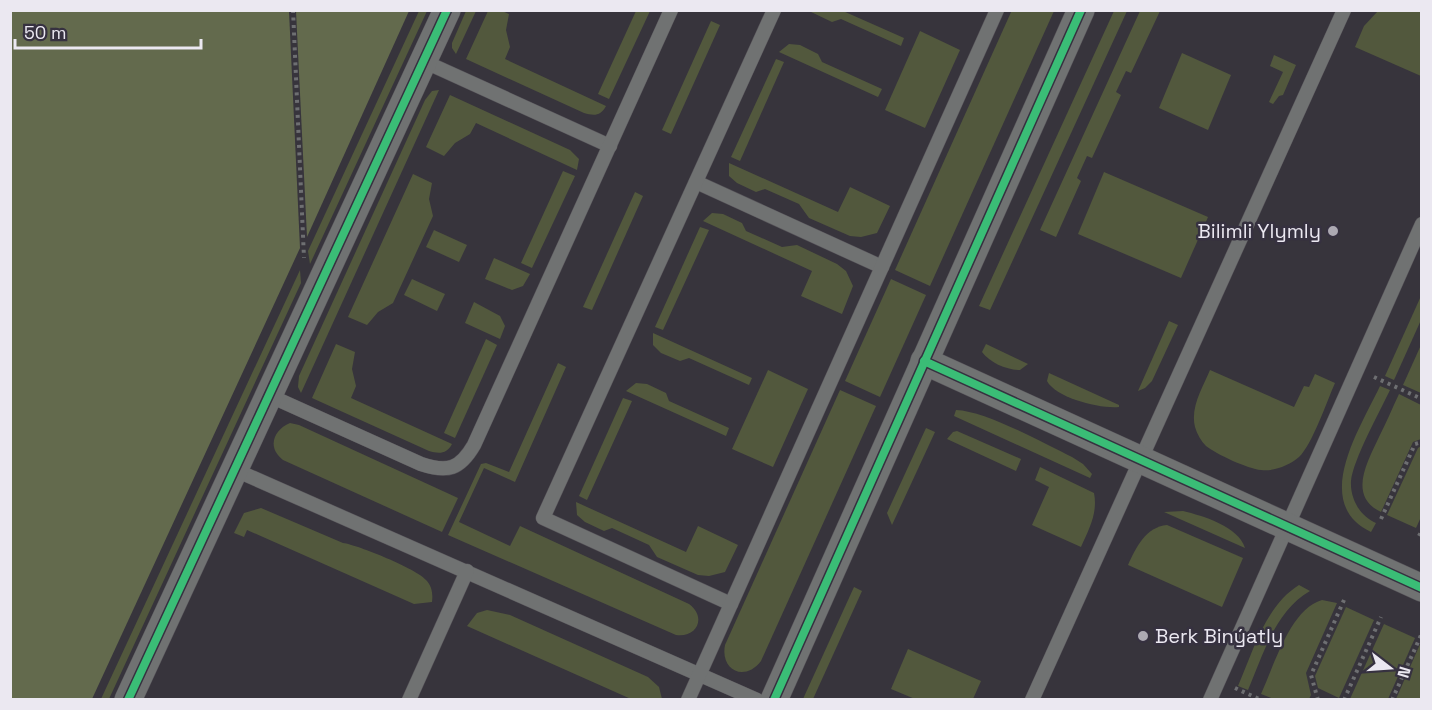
<svg xmlns="http://www.w3.org/2000/svg" width="1432" height="710" font-family="'Space Grotesk',sans-serif">
<rect width="100%" height="100%" fill="#37343c"/>
<!-- green -->
<g fill="#52583d">
<path d="M1012 10 1054 11 930 286 895 270Z"/>
<path d="M419 11H427L310 264 308 251Z"/>
<path d="M466 11H476L456 54 452 48V43Z"/>
<path d="M488 11H502L509 14 506 30 510 47 505 59 606 106C601 116 594 116 584 113L466 59Z"/>
<path d="M636 11H650L609 99 598 94Z"/>
<path d="M809 11H843L904 38 901 46 841 19 832 22Z"/>
<path d="M1114 11H1127L990 310 979 306Z"/>
<path d="M1140 11H1160L1131 73 1126 71 1116 92 1121 95 1092 158 1087 156 1077 178 1081 181 1056 237 1040 230Z"/>
<path d="M1378 11H1421V76L1355 47 1364 26Z"/>
<path d="M711 21 720 25 671 134 662 130Z"/>
<path d="M920 31 960 50 925 128 885 110Z"/>
<path d="M789 44 800 45 818 54 822 62 882 89 878 97 779 52Z"/>
<path d="M1182 53 1231 75 1208 130 1159 108Z"/>
<path d="M1274 55 1296 65 1283 95 1279 96 1273 104 1269 102 1283 72 1270 66Z"/>
<path d="M776 59 784 62 740 161 731 157Z"/>
<path d="M439 90 301 393 298 387 299 376 425 100 432 91Z"/>
<path d="M450 95 570 150 579 159 577 170 476 123 470 134 455 143 444 156 426 147Z"/>
<path d="M729 163 838 212 850 187 890 206 877 233 861 237 850 236 809 218 799 204 765 189 756 192 737 183 729 176Z"/>
<path d="M563 171 575 176 532 268 521 263Z"/>
<path d="M1104 172 1208 217 1181 278 1078 234Z"/>
<path d="M413 174 432 183 429 199 433 216 393 303 378 312 367 325 348 317Z"/>
<path d="M635 192 643 196 592 310 583 307Z"/>
<path d="M712 213 723 214 742 223 746 231 782 247 797 245 837 264 846 271 853 286 842 314 801 296 812 271 703 221Z"/>
<path d="M700 227 709 230 663 330 655 327Z"/>
<path d="M434 230 467 245 459 262 426 247Z"/>
<path d="M494 258 530 274 523 286 512 290 485 279Z"/>
<path d="M300 270 301 283 109 699H101Z"/>
<path d="M412 279 445 294 437 311 404 295Z"/>
<path d="M891 279 926 295 880 397 845 381Z"/>
<path d="M1421 296V320L1394 380 1385 376Z"/>
<path d="M474 302 500 316 505 326 500 339 465 323Z"/>
<path d="M1169 321 1178 325 1152 381 1145 388 1138 391Z"/>
<path d="M653 333 752 378 749 385 689 358 680 361 661 353 653 345Z"/>
<path d="M486 339 497 345 455 438 444 433Z"/>
<path d="M336 344 355 352 352 369 356 386 351 398 452 444C447 454 439 454 429 451L312 398Z"/>
<path d="M986 344 1028 364 1020 370C1007 370 990 363 982 352Z"/>
<path d="M1421 345V393L1403 385Z"/>
<path d="M558 363 566 367 515 482 484 468 459 522 510 546 520 526 689 604C707 617 697 638 676 635L448 535 481 464 486 463 509 472Z"/>
<path d="M768 370 808 389 773 467 732 449Z"/>
<path d="M1210 370 1294 407 1304 386 1309 387 1315 374 1335 383C1327 401 1312 445 1299 457 1290 465 1273 472 1261 470 1248 469 1216 454 1206 446 1201 441 1197 434 1195 427 1190 407 1203 387 1210 370Z"/>
<path d="M1049 373 1119 405V407C1100 409 1056 398 1047 381Z"/>
<path d="M636 383 647 384 666 393 669 401 729 428 726 436 626 391Z"/>
<path d="M1380 386 1390 390C1380 411 1353 460 1351 481 1350 499 1360 516 1376 523L1371 532C1310 503 1361 427 1380 386Z"/>
<path d="M840 390 876 406 761 661C745 682 720 671 725 645Z"/>
<path d="M1399 394 1421 405V439L1413 442 1381 512C1347 496 1368 461 1379 437 1386 423 1392 409 1399 394Z"/>
<path d="M623 398 632 401 587 500 579 496Z"/>
<path d="M956 410C986 411 1043 443 1072 457L1083 464 1092 474 1090 478 954 416Z"/>
<path d="M290 423 299 425 458 498 442 532 283 460C267 448 273 430 290 423Z"/>
<path d="M926 428 935 432 892 525 887 513Z"/>
<path d="M957 431 1021 459 1016 471 947 439 953 432Z"/>
<path d="M1421 446V517L1416 528 1387 515 1418 448Z"/>
<path d="M1040 467 1094 493C1098 513 1089 529 1081 547L1032 525 1049 487 1035 480Z"/>
<path d="M576 502 686 552 698 526 738 545 725 572 709 576 698 575 657 557 649 545 612 528 604 531 585 522 577 515Z"/>
<path d="M261 508 343 543C358 545 417 569 426 580 432 586 433 594 432 602L414 604 247 530 244 537 234 533 244 513Z"/>
<path d="M1183 511C1203 516 1238 526 1245 548L1164 512Z"/>
<path d="M1167 525 1243 558 1222 607 1128 565C1136 547 1146 527 1167 525Z"/>
<path d="M1299 585 1310 591C1275 611 1263 655 1248 690L1238 686C1253 652 1265 606 1299 585Z"/>
<path d="M854 587 862 591 813 699H803Z"/>
<path d="M1322 600 1337 603 1306 673 1311 695 1309 699H1274L1261 694C1274 666 1290 609 1322 600Z"/>
<path d="M1346 607 1374 620 1339 698 1318 688 1315 676Z"/>
<path d="M487 610 510 615 648 677 659 687 662 699H631L467 626 477 613Z"/>
<path d="M1384 624 1415 638 1388 699H1350Z"/>
<path d="M1421 642V699H1396Z"/>
<path d="M908 649 981 681 973 699H915L891 689Z"/>
</g>
<!-- forest -->
<g fill="#636a4d">
<path d="M10 11H289L300 248 92 699H11Z"/>
<path d="M296 11H409L307 237Z"/>
</g>
<g fill="none" stroke-linecap="round" stroke-linejoin="round">
<!-- service casing -->
<g stroke="#555258" stroke-width="15">
<g id="service">
<path d="M423 61 610 146"/>
<path d="M696 182 882 267"/>
<path d="M268 395 421 464C448 473 460 469 474 445L671 10"/>
<path d="M233 469 757 700"/>
<path d="M731 604 543 518 774 10"/>
<path d="M409 700 467 571"/>
<path d="M688 700 997 10"/>
<path d="M1032 700 1344 10"/>
<path d="M1210 700 1422 224"/>
</g>
</g>
<!-- minor casing -->
<g stroke="#555258" stroke-width="28">
<g id="minor">
<path d="M924 361 1422 588"/>
<path d="M128 700 447 10"/>
<path d="M774 700 1081 10"/>
</g>
</g>
<!-- path -->
<g stroke="#6e6f72" stroke-width="4" stroke-dasharray="3 4.5" stroke-linecap="butt">
<path d="M293 10 304 258"/>
<path d="M1374 377 1422 399"/>
<path d="M1381 519 1415 444 1422 442"/>
<path d="M1419 536 1422 530"/>
<path d="M1235 688 1261 700"/>
<path d="M1318 700 1311 675 1344 600"/>
<path d="M1344 700 1381 617"/>
<path d="M1392 700 1422 633"/>
</g>
<!-- service -->
<use href="#service" stroke="#707272" stroke-width="14"/>
<!-- minor -->
<use href="#minor" stroke="#707272" stroke-width="27"/>
<!-- cycleway casing -->
<g stroke="#363140" stroke-width="11">
<g id="cycleway">
<path d="M924 361 1422 588"/>
<path d="M128 700 447 10"/>
<path d="M774 700 1081 10"/>
</g>
</g>
<!-- cycleway -->
<use href="#cycleway" stroke="#3abd76" stroke-width="8"/>
</g>
<!-- markers -->
<g fill="#aca9b2" stroke="#363140" stroke-width="2">
<circle cx="1333" cy="231" r="6"/>
<circle cx="1143" cy="636" r="6"/>
</g>
<g text-anchor="middle" dominant-baseline="central" stroke-width="5" stroke-linejoin="round" paint-order="stroke">
<!-- poi labels -->
<g font-size="20" fill="#ebe8f1" stroke="#363140" text-anchor="end">
<text x="1321" y="231">Bilimli Ylymly</text>
<text x="1155" y="636" text-anchor="start">Berk Binýatly</text>
</g>
</g>
<!-- border -->
<rect width="1432" height="710" fill="none" stroke="#ebe8f1" stroke-width="24"/>
<!-- north arrow -->
<g transform="translate(1390 668) rotate(107)" stroke="#363140" stroke-width="4.5" paint-order="stroke">
<path d="M0-4.5L10 22L0 15L-10 22Z" fill="#ebe8f1"/>
<text y="-9" font-size="16" font-weight="bold" text-anchor="middle" fill="#ebe8f1">N</text>
</g>
<!-- scale -->
<path d="M15 39v9h186v-9" fill="none" stroke="#ebe8f1" stroke-width="3"/>
<text x="24" y="39" font-size="18" fill="#ebe8f1" stroke="#363140" stroke-width="4.5" paint-order="stroke">50 m</text>
</svg>
